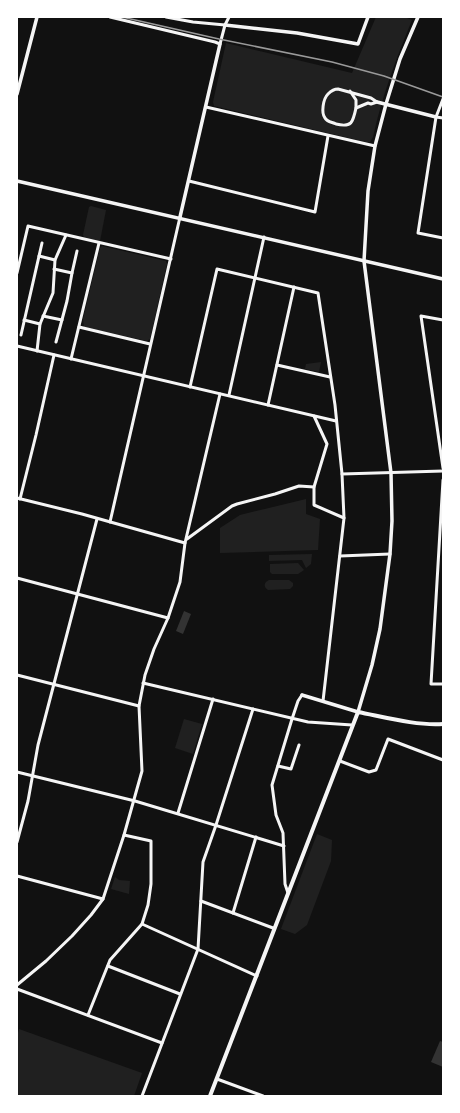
<svg xmlns="http://www.w3.org/2000/svg" width="460" height="1113" font-family="'PT Sans Narrow',sans-serif">
<rect width="100%" height="100%" fill="#111"/>
<!-- green -->
<g fill="#202020">
<path d="M376 17H404L412 20C396 59 382 96 373 137L370 142H366L214 106 213 102 226 43 352 73Z"/>
<path d="M91 206 106 210 100 241 84 237 83 235 89 207Z"/>
<path d="M102 246 166 261 167 264 150 339 147 341 84 327 83 319 100 248Z"/>
<path d="M321 362 319 372 305 369 306 364Z"/>
<path d="M306 499V514L320 519 318 550 220 553V528L240 515Z"/>
<path d="M312 554 311 564 306 568 302 560 269 561V555Z"/>
<path d="M298 563 304 570 298 574H272L270 572V564Z"/>
<path d="M269 580H289L293 583V586L290 589 268 590C263 587 264 582 269 580Z"/>
<path d="M184 719 202 724 193 754 175 748Z"/>
<path d="M317 834 332 840 331 861 307 925 295 934 281 929Z"/>
<path d="M115 877 119 880 130 881 129 894 111 889Z"/>
<path d="M19 1029 142 1073 134 1096H17V1037Z"/>
</g>
<!-- water -->
<g fill="#333">
<path d="M184 611 191 614 183 634 176 631Z"/>
<path d="M440 1041 443 1042V1067L431 1062Z"/>
</g>
<g fill="none" stroke-linecap="round" stroke-linejoin="round">
<!-- minor -->
<g stroke="#f5f5f5" stroke-width="3">
<path d="M110 17 215 42 220 44 225 25"/>
<path d="M166 17 193 22 225 25 229 17"/>
<path d="M338 89 371 98 377 102 371 104 368 103 356 108C353 122 352 128 336 124 332 122 327 122 325 118 321 113 323 99 328 94 331 91 334 89 338 89Z"/>
<path d="M350 91 356 100V108"/>
<path d="M443 99 436 117 418 233 443 238"/>
<path d="M206 107 375 146"/>
<path d="M436 117 443 118"/>
<path d="M189 181 315 212 328 136"/>
<path d="M39 256 55 260"/>
<path d="M54 269 72 273"/>
<path d="M17 273 28 226 171 259"/>
<path d="M43 316 62 320"/>
<path d="M24 320 40 324"/>
<path d="M443 320 421 316 443 468"/>
<path d="M79 327 150 344"/>
<path d="M21 335 42 243"/>
<path d="M56 342 67 301 72 273 77 251"/>
<path d="M17 346 336 421"/>
<path d="M37 351 40 324 53 293 55 260 66 235"/>
<path d="M71 359 99 243"/>
<path d="M277 365 330 377"/>
<path d="M190 387 217 269 318 293 335 405 342 474"/>
<path d="M229 395 264 237"/>
<path d="M268 405 294 287"/>
<path d="M314 416 327 444 314 487V505L344 518 323 701"/>
<path d="M443 480 431 684H443"/>
<path d="M17 498 82 514 185 543"/>
<path d="M20 499 36 435 54 355"/>
<path d="M344 518 342 474 443 471"/>
<path d="M110 522 180 217"/>
<path d="M187 539 232 506 237 504 275 494 299 486 314 487"/>
<path d="M340 556 390 554"/>
<path d="M17 578 168 618"/>
<path d="M17 675 139 706"/>
<path d="M143 683 308 722 352 725"/>
<path d="M340 761 369 772 376 770 388 739 443 760"/>
<path d="M278 766 291 769 299 745"/>
<path d="M17 772 135 801 284 846"/>
<path d="M178 813 213 699"/>
<path d="M17 842 28 801 38 745 97 519"/>
<path d="M17 876 103 899"/>
<path d="M288 893 285 884 283 833 276 815 272 785 292 719 298 701 302 695"/>
<path d="M201 901 273 928"/>
<path d="M233 913 256 837"/>
<path d="M142 924 257 976"/>
<path d="M108 966 180 994"/>
<path d="M17 985 46 961 72 936 91 915 103 899 124 835 142 771 139 706 145 675 154 649 168 618 180 582 185 543 220 394"/>
<path d="M17 989 162 1043"/>
<path d="M88 1015 110 960 142 924 148 905 151 884V841L124 835"/>
<path d="M217 1079 263 1096"/>
<path d="M142 1096 198 949 203 862 216 825 253 709"/>
</g>
<!-- tertiary -->
<g stroke="#f5f5f5" stroke-width="3.5">
<path d="M225 25 297 33 358 44 368 17"/>
<path d="M17 94 37 17"/>
<path d="M377 102 436 117"/>
<path d="M17 181 443 279"/>
<path d="M180 217 220 44"/>
<path d="M302 695 358 712 372 665 380 629 390 554 392 521 391 473 364 261 368 191 375 146 386 104 400 59 418 17"/>
</g>
<!-- secondary -->
<path stroke="#f5f5f5" stroke-width="4" d="M210 1096 358 712C384 717 417 726 443 724"/>
<!-- rail -->
<path stroke="#9a9a9a" stroke-width="1.5" d="M122 17 219 39 332 62 384 76 443 97"/>
</g>
<!-- border -->
<rect width="460" height="1113" fill="none" stroke="#ffffff" stroke-width="36"/>
</svg>
